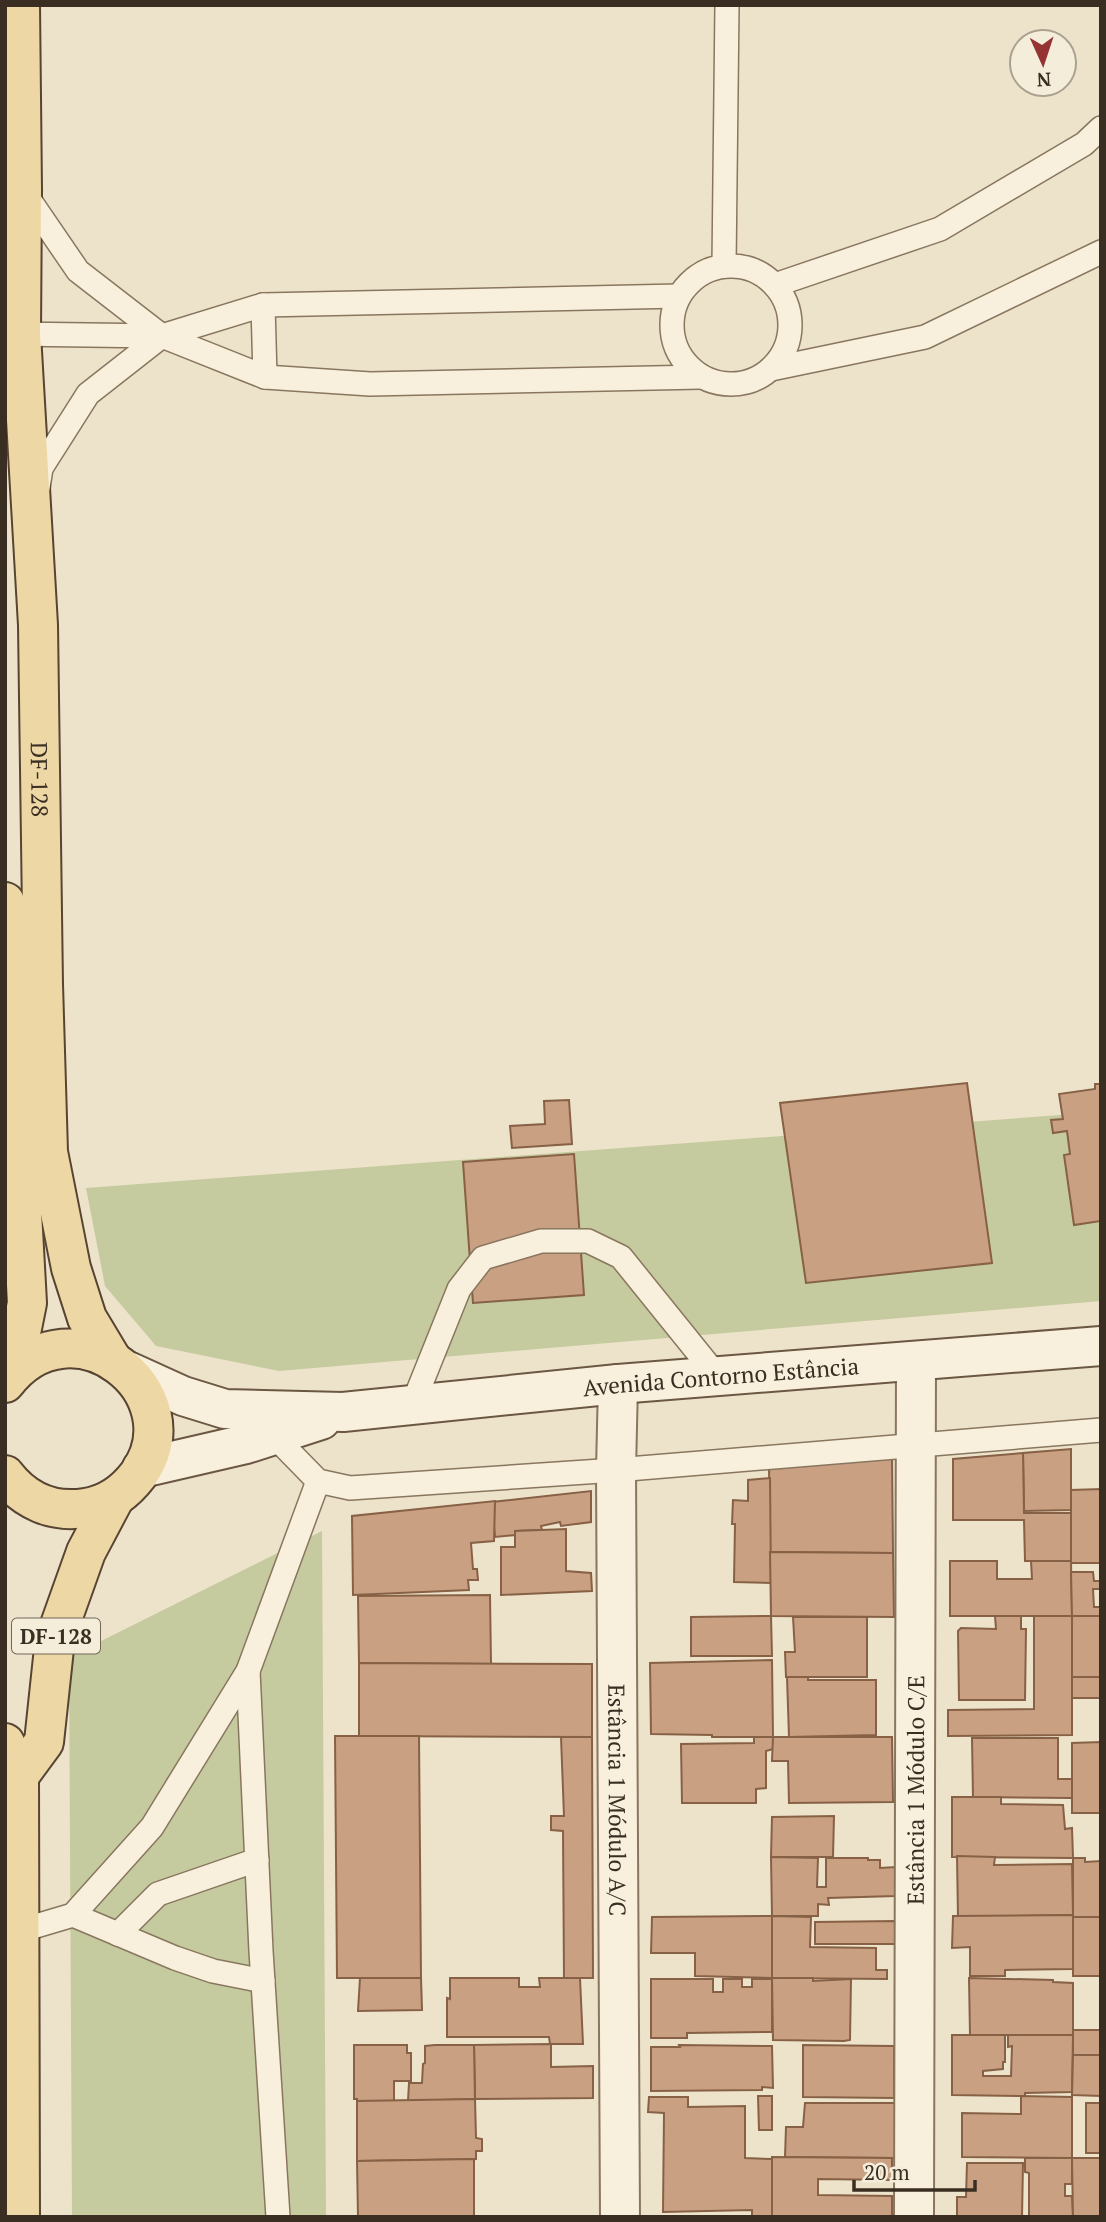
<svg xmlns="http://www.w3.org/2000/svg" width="1106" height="2222" font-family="'PT Serif',serif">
<rect width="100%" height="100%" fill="#ede3ca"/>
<!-- green -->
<g fill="#c5cb9e">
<path d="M1101 1112V1301L279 1371 156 1346 105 1286 86 1188Z"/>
<path d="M322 1531 326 2217H72L69 1657Z"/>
</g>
<!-- building -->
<g fill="#c9a082" stroke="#876146" stroke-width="2">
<path d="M967 1083 992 1263 806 1283 780 1103Z"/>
<path d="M1095 1084H1101V1221L1074 1225 1064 1155 1070 1154 1067 1131 1053 1133 1051 1120 1063 1119 1059 1094 1095 1089Z"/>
<path d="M569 1100 572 1144 512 1148 510 1126 545 1124 544 1101Z"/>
<path d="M574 1154 584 1295 473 1303 463 1162Z"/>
<path d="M1071 1449V1510L1024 1511 1023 1453Z"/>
<path d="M1023 1453 1024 1513H1071V1561H1025L1024 1520H953V1459Z"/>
<path d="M892 1456 893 1553 770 1552 769 1467Z"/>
<path d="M770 1478 771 1583 734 1582 735 1524H732L733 1500 748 1501V1480Z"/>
<path d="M1101 1489V1563H1071V1490Z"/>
<path d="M591 1491V1522L561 1526 560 1522 541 1526 542 1530 515 1531V1535L495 1537 492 1502Z"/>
<path d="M495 1501 494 1541 471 1543 473 1569H477L478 1580H468L469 1590 353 1595 352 1516Z"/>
<path d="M566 1529V1571L591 1573 592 1591 501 1595V1547H515V1531Z"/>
<path d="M770 1552 893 1553 894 1617 771 1616Z"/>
<path d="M950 1561H997V1579H1032L1031 1561H1071L1072 1616H950Z"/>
<path d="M1071 1572H1093L1094 1581H1101V1589H1093L1094 1607H1101V1616H1072Z"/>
<path d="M490 1595 491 1664 359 1663 358 1596Z"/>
<path d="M771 1616 772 1656H691V1617Z"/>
<path d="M995 1616H1021V1629H1026L1025 1700H959L958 1631 961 1628 996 1629Z"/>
<path d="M1034 1616H1072V1735L948 1736V1710L1034 1709Z"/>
<rect x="1072" y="1616" width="29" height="61"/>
<path d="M793 1617H867V1677H786L785 1652H795Z"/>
<path d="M772 1660 773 1737H712V1735L651 1734 650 1663Z"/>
<path d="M359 1663 592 1664V1737L359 1736Z"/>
<path d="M787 1677H808V1680H876V1735L789 1737Z"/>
<rect x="1072" y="1677" width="29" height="21"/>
<path d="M335 1736H419L421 1978H337Z"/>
<path d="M561 1737H592L593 1978H564L563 1831 551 1830V1816H564Z"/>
<path d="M754 1737H773V1749L766 1751V1788L756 1789V1803H682L681 1744 754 1743Z"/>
<path d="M773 1737H892L893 1802 789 1803 788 1761H772Z"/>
<path d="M972 1738H1058V1779H1072V1798L973 1797Z"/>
<path d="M1101 1742V1813H1072V1743Z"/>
<path d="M952 1797H1001V1804L1063 1805 1065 1829 1072 1828 1073 1858 952 1857Z"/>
<path d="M834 1816 833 1857H771L772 1817Z"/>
<path d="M957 1856 995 1857 994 1865 1072 1864 1073 1915 958 1917Z"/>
<path d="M771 1857 818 1858 817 1887H826V1858H868V1860H880V1868L896 1867 895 1896 828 1898 829 1905 818 1904V1916H772Z"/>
<path d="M1073 1858H1085V1862L1101 1861V1917H1073Z"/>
<path d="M1073 1915V1969L1005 1970V1976H970V1947L952 1948 953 1916Z"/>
<path d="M772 1916V1978L695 1976V1953H651L652 1917Z"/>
<path d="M772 1916 811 1917 810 1947 876 1948V1970H887V1979L772 1978Z"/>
<rect x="1073" y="1917" width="28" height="59"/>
<path d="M895 1921V1944H815V1922Z"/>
<path d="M360 1978H421L422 2010 358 2011Z"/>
<path d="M450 1978H519V1987H540L539 1978H580L583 2044H550L549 2037H447V1998L450 1999Z"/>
<path d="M772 1978H813V1981L851 1979 850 2040 844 2041 773 2040Z"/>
<path d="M969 1978 1053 1980V1982L1073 1983V2035H970Z"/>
<path d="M651 1979H713V1992H723V1979H742V1987H752V1979H772V2032L687 2033V2038H651Z"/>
<rect x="1073" y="2030" width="28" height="25"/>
<path d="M952 2035H1005V2062H1003V2069L983 2071V2076H1011L1012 2046 1008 2047V2035H1073L1072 2092 1025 2093V2096H1021L952 2095Z"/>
<path d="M551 2044V2067L593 2066V2098L475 2099 474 2045Z"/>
<path d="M354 2045H407V2053H411V2081H394V2101H357V2099H354Z"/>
<path d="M435 2045H474L475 2099 408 2101 409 2083H422L423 2064 425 2063V2046Z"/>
<path d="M679 2045 772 2046 773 2088 762 2087V2090L651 2091V2047H680Z"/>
<path d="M803 2045 894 2046V2098L803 2097Z"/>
<path d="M1073 2055H1101V2096L1072 2095Z"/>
<path d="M758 2096H772V2130H759Z"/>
<path d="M1021 2096 1072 2097V2158L962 2157V2113L1021 2114Z"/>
<path d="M649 2097H688V2107L745 2106V2158L772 2159V2217H752V2210L663 2212 664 2113 648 2112Z"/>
<path d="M475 2099 476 2138 482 2139V2151H476V2159L357 2161V2101Z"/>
<path d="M805 2103H895V2158L785 2157 786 2127H803Z"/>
<rect x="1086" y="2103" width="15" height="50"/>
<path d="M772 2157 892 2158V2180L818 2179V2195L892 2196V2217H772Z"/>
<path d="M1025 2158H1072V2184H1065V2196H1072L1073 2217H1029V2173L1025 2172Z"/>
<path d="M1072 2158H1101V2217H1073Z"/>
<path d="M474 2159V2217H358L357 2161Z"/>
<path d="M967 2163H1023L1022 2217H957V2197H966Z"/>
</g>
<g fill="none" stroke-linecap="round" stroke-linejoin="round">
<!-- lane casing -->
<g stroke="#89765f" stroke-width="26">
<g id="lane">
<path d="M24 192 78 271 162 336 265 377 370 384 701 377"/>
<circle cx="731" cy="325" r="59"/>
<path d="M724 266 727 5"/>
<path d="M775 285 940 229 1084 144 1101 128"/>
<path d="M263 305 265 377"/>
<path d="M12 334 162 336 263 305 679 296"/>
<path d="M771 369 925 337 1101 252"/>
<path d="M38 488 41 468 88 394 162 336"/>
<path d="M412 1406 459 1289 483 1258 541 1241H588L621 1257 717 1376"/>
<path d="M274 1436 318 1481 350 1488 616 1470 1101 1430"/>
<path d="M248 1671 261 1951 278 2217"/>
<path d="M73 1915 175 1958 213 1971 263 1981"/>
<path d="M19 1931 73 1915 152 1827 248 1671 318 1481"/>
<path d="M118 1934 158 1894 257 1860"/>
</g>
</g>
<!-- street casing -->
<g stroke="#89765f" stroke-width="42">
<g id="street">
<path id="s1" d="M618 1384 616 1470 620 2217"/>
<path id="s2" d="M914 2217 916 1362"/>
</g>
</g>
<!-- secondary casing -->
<g stroke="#6b5742" stroke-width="42">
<g id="secondary">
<path id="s3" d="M128 1371 183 1396 225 1409 343 1412 618 1384 1101 1346"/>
<path d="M142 1468 246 1444 321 1420"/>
</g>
</g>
<!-- primary casing -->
<g stroke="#574433" stroke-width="42">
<g id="primary">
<path id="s4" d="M20 5 22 190 21 334 38 625 43 984 48 1152 71 1268 87 1318 111 1358"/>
<path d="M5 902 27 1303 13 1373"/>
<path d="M5 1383C72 1295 197 1393 138 1475 125 1492 107 1505 85 1508 53 1513 25 1501 5 1475"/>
<path d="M5 1743 19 1776 20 2217"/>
<path d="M19 1776 44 1742 55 1639 86 1552 114 1499"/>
</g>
</g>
<!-- lane -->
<use href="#lane" stroke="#f8f0dd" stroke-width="23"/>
<!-- street -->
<use href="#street" stroke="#f8f0dd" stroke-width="38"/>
<!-- secondary -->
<use href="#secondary" stroke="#f8f0dd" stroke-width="38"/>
<!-- primary -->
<use href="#primary" stroke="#edd7a5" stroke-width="38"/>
</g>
<g text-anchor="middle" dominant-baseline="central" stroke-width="5" stroke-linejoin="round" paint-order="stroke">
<!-- shield labels -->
<rect fill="#f4edd9" stroke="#726759" stroke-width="2" x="12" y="1618.5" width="88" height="35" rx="5"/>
<g font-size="21" font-weight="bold" fill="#3a2e22">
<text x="56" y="1636">DF-128</text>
</g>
<!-- street labels -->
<g font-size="23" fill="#3a2e22" stroke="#f4edd9">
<text stroke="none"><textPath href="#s4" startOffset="775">DF-128</textPath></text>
<text stroke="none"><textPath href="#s3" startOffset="602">Avenida Contorno Estância</textPath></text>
<text stroke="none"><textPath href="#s2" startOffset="427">Estância 1 Módulo C/E</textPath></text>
<text stroke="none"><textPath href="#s1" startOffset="416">Estância 1 Módulo A/C</textPath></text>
</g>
</g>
<!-- border -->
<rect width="1106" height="2222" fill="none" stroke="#3a2e22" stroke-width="14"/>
<!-- north arrow -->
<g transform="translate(1043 63) rotate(177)"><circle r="33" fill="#f4edd9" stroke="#aaa190" stroke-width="2"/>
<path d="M0-5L12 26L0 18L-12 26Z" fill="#943332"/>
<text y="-10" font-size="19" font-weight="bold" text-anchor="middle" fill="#3a2e22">N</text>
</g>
<!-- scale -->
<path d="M854 2180v10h121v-10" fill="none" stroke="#3a2e22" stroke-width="3.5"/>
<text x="864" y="2180" font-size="21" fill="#3a2e22" stroke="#f4edd9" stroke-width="5" paint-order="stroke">20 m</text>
</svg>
